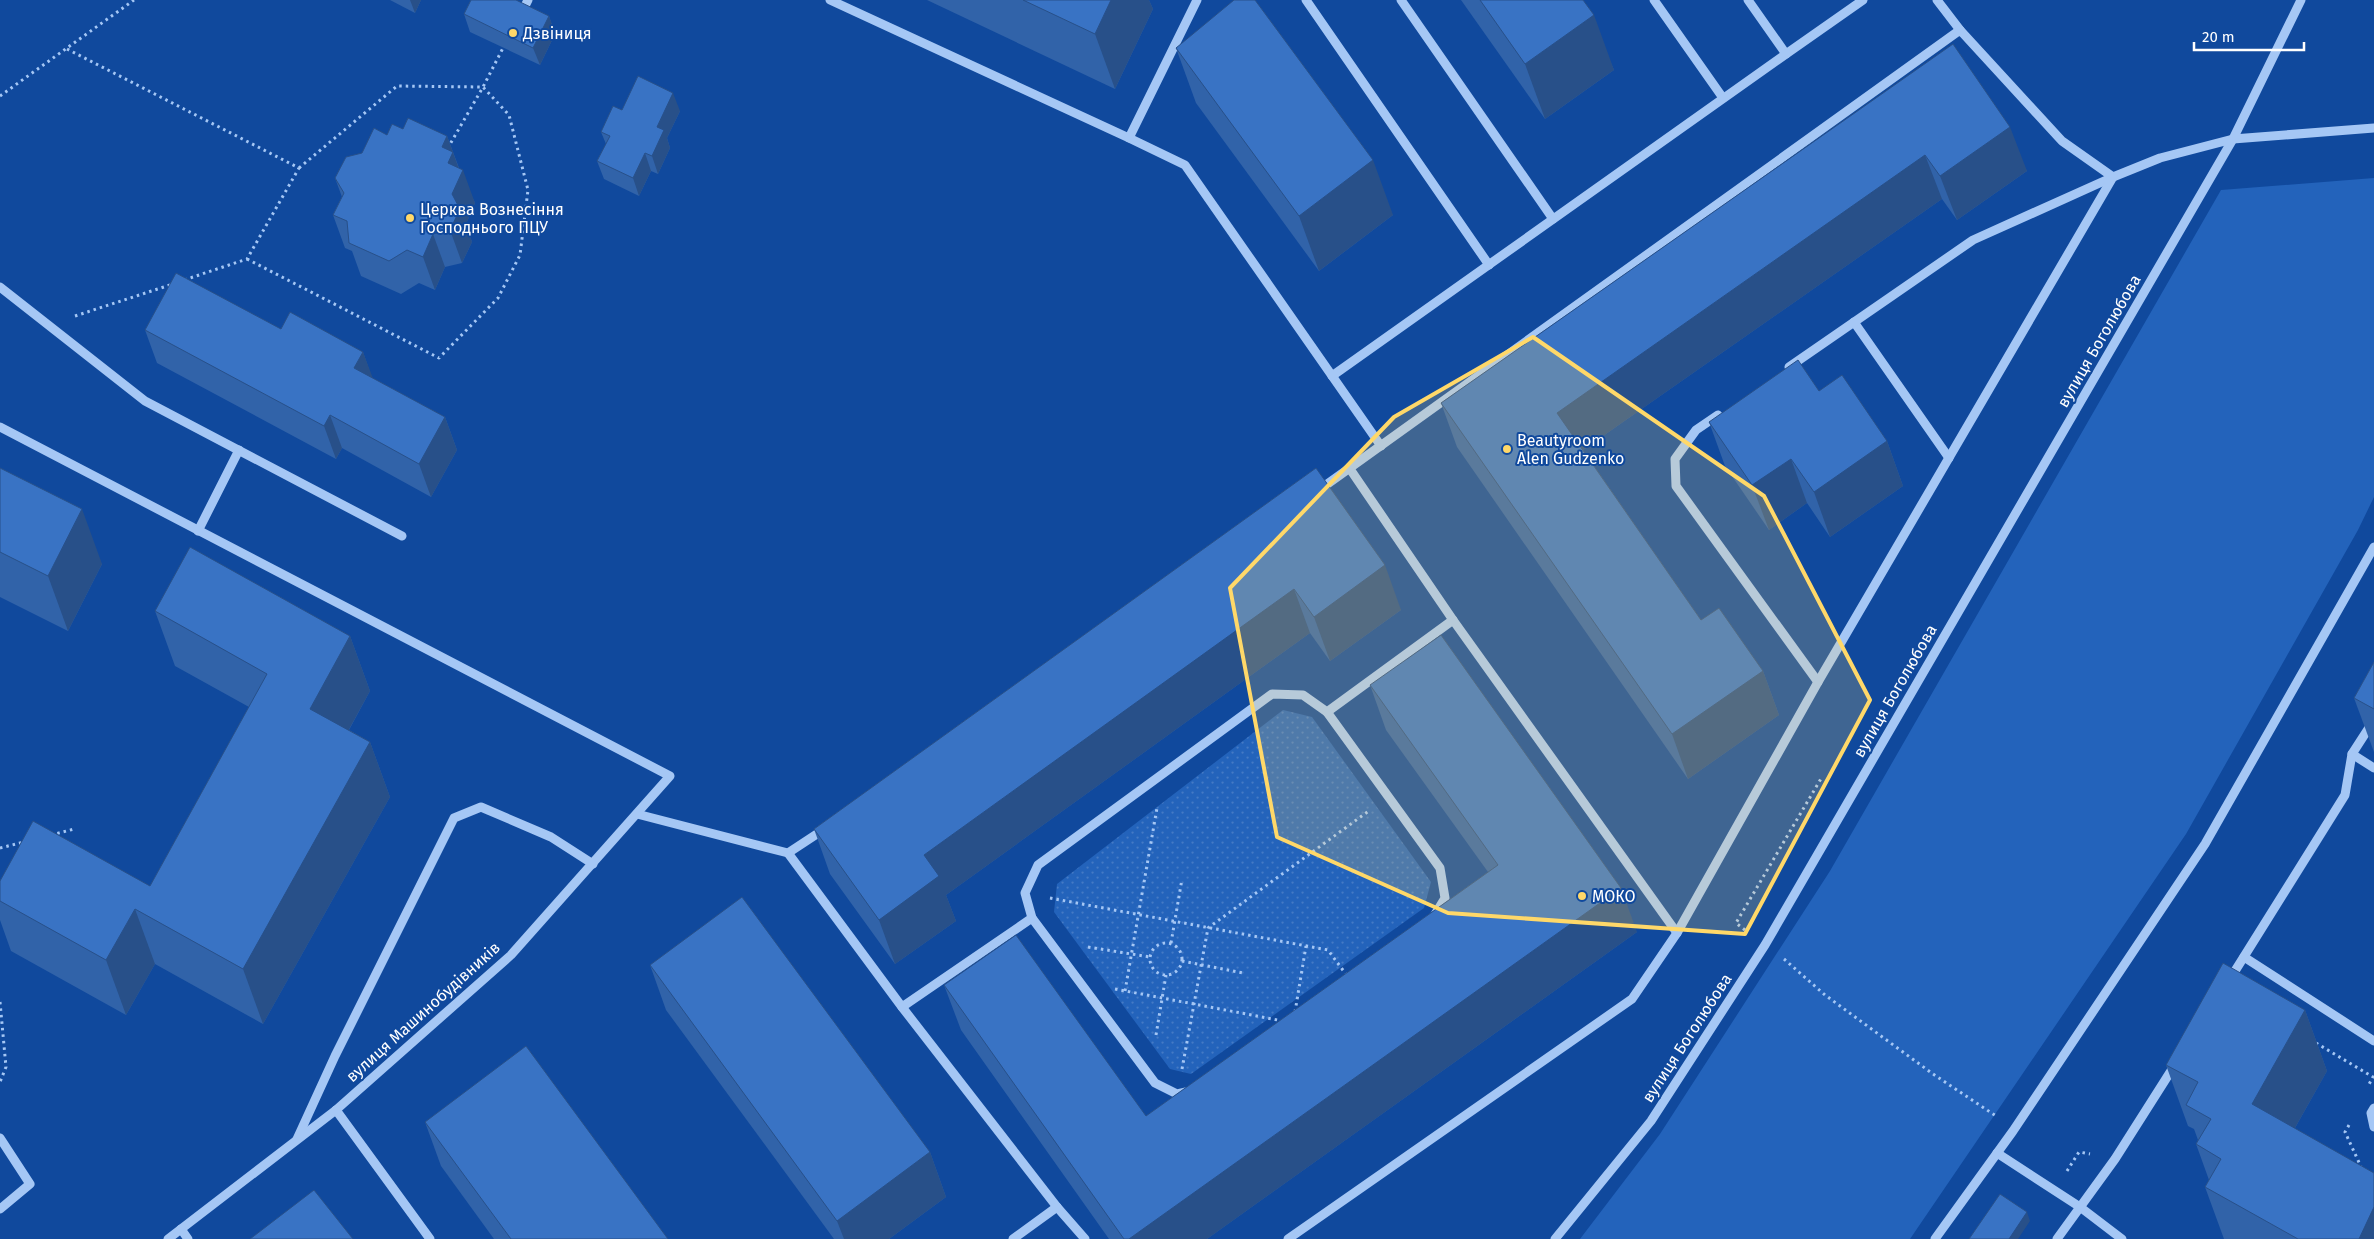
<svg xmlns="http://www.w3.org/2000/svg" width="2374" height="1239" font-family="'Fira Sans',sans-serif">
<defs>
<pattern id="park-dots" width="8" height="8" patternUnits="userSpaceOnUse" patternTransform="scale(1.25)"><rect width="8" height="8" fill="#2363bb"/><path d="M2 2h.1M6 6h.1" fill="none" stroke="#447ac5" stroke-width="1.8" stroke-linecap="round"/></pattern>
</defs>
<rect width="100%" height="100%" fill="#10499d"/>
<!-- grass -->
<path fill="#2363bb" d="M2374 178V497L2358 530 2186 834 1910 1239H1580L1660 1134 1830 871 2221 190Z"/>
<!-- park -->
<path fill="url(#park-dots)" d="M1283 710 1312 717 1431 882 1424 908 1191 1074 1170 1069 1054 912 1057 884Z"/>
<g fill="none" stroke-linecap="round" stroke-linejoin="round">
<!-- path -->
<g stroke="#a5c7f5" stroke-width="3" stroke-dasharray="2.5 4" stroke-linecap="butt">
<path d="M67 49 299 168 247 259 184 280"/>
<path d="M0 96 134 0"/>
<path d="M299 168 397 86 483 87 503 48"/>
<path d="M247 259 439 358 498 298 520 255 528 190 509 115 483 87 449 146"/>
<path d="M75 316 173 284"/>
<path d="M51 835 74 829"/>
<path d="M0 848 24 842"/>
<path d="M1050 898 1328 950 1348 977"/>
<path d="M1745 930 1736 923 1822 777"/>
<circle cx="1166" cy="959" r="16"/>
<path d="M1171 943 1182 879"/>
<path d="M1088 947 1150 957"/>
<path d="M1784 959 1825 995 1933 1074 1996 1116"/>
<path d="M1182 961 1243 973"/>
<path d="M1115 989 1283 1021"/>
<path d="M1125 991 1157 808"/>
<path d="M0 1002 6 1067 0 1082"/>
<path d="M1295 1012 1306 946"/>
<path d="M1156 1035 1166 975"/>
<path d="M2316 1043 2373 1077 2368 1086"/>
<path d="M1182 1069 1208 928 1370 810"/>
<path d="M2349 1125 2345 1132 2362 1169"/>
<path d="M2067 1171 2079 1152 2090 1154"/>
</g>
<!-- minor -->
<g stroke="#a5c7f5" stroke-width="9">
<path d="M830 0 1129 138"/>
<path d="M1197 0 1129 138 1185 165 1381 446"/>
<path d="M1306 0 1489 265"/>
<path d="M1401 0 1553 219"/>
<path d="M1654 0 1723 98"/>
<path d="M1748 0 1786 54 1863 0"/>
<path d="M1937 0 1960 30"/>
<path d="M521 14 528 0"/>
<path d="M0 287 145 401 402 536"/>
<path d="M1854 322 1949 458"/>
<path d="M1789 367 1973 240 2113 177 2160 158 2233 139 2374 128"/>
<path d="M1332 376 1786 54"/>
<path d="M1718 415 1696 430 1675 459 1676 486 1818 682"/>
<path d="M0 427 670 776 511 955 336 1110 168 1239"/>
<path d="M1350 469 1453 620 1677 933"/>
<path d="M1319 490 1960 30 2062 141 2113 177"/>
<path d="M198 531 239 450"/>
<path d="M1327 712 1440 868 1445 898 1434 916"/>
<path d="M2352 754 2374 768"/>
<path d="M637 814 788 853 826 828"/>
<path d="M788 853 902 1007 1057 1207 1085 1239"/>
<path d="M1032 918 1155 1083 1177 1094 1186 1092"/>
<path d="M2244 957 2374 1041"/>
<path d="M2230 979 2345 795 2352 754 2374 720"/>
<path d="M902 1007 1032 918 1025 893 1038 865 1272 694 1303 695 1327 712 1453 620"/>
<path d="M2374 1108 2371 1113 2374 1127"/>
<path d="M336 1110 430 1239"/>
<path d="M0 1138 30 1184 0 1209"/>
<path d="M297 1139 335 1056 454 818 481 807 551 837 593 864"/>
<path d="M1997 1153 2080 1207 2122 1239"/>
<path d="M181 1229 188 1239"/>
<path d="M1013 1239 1057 1207"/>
<path d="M1288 1239 1632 999 1677 933 1818 682 2113 177"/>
<path d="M1555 1239 1651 1121 1765 945 2233 139 2301 0"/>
<path d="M1935 1239 2013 1131 2205 844 2374 547"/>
<path d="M2057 1239 2115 1159 2176 1063"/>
</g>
</g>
<!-- wall -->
<g fill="#3163a9">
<path d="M390 0H421L415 13Z"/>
<path d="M927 0H1149L1153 9 1115 89Z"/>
<path d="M1461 0H1583L1614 70 1545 119Z"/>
<path d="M464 14 549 16 555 34 540 65 470 32Z"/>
<path d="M1953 44 2027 171 1957 220 1942 199 1583 450 1701 620 1763 671 1779 715 1688 779 1457 447 1441 403Z"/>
<path d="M1176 48 1393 215 1319 271 1196 103Z"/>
<path d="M622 110 680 111 667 138 670 148 658 174 651 171 639 196 604 179 597 161 606 144 601 132Z"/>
<path d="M403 129 447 136 459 168 475 203 466 224 472 242 462 263 445 267 435 290 419 283 401 294 361 276 352 251 345 248 333 215 342 197 335 178 362 153 387 135Z"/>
<path d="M281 329 363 352 372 378 445 417 457 450 431 497 342 448 336 459 157 363 145 330Z"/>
<path d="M1819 391 1887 441 1903 486 1830 537 1807 503 1769 530 1725 466 1709 422Z"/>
<path d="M0 468 102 564 68 631 0 597Z"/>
<path d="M1316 468 1401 610 1330 661 1310 633 946 895 956 921 895 964 830 874 814 829Z"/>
<path d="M155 611 350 636 370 691 349 730 370 742 390 797 263 1024 155 964 126 1015 11 951 0 920V881L150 886 249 707 175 666Z"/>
<path d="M2374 662V752L2354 698Z"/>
<path d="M1370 685 1637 932 1207 1239H1109L961 1030 944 985 1146 1116 1488 872 1386 730Z"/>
<path d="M650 965 930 1152 946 1197 889 1239H834L666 1010Z"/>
<path d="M2305 1010 2327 1071 2295 1128 2374 1239H2224L2205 1187 2209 1180 2196 1144 2198 1140 2194 1129 2188 1126 2166 1065Z"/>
<path d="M425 1122 668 1239H494L441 1166Z"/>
</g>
<!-- shaded-wall -->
<g fill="#285089">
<path d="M410 0H421L415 13Z"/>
<path d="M1111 0H1149L1153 9 1115 89 1095 34Z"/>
<path d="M1594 15 1614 70 1545 119 1525 64Z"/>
<path d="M549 16 555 34 540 65 533 48Z"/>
<path d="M673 93 680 111 667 138 670 148 658 174 652 156 657 127Z"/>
<path d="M2010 127 2027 171 1957 220 1940 176Z"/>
<path d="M447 136 459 169 463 170 475 203 466 224 472 242 462 263 450 230 452 194 442 147Z"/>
<path d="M645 153 651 171 639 196 633 178Z"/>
<path d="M1925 155 1942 199 1573 457 1557 413Z"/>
<path d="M1373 160 1393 215 1319 271 1299 216Z"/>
<path d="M433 234 445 267 435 290 423 257Z"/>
<path d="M363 352 375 384 354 368Z"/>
<path d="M330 415 342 448 336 459 324 426Z"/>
<path d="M445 417 457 450 431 497 419 464Z"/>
<path d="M1887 441 1903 486 1830 537 1814 492Z"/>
<path d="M1791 459 1807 503 1769 530 1752 485Z"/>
<path d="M82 509 102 564 68 631 48 576Z"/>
<path d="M1385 565 1401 610 1330 661 1314 617Z"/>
<path d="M1294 589 1310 633 946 895 956 921 895 964 879 920 924 855Z"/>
<path d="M350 636 370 691 330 764 310 709Z"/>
<path d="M1763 671 1779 715 1688 779 1672 734Z"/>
<path d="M370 742 390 797 263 1024 243 969Z"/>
<path d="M1621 888 1637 932 1207 1239H1129Z"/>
<path d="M135 909 155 964 126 1015 106 960Z"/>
<path d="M2305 1010 2327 1071 2274 1165 2252 1104Z"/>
<path d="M930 1152 946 1197 889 1239H844L837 1221Z"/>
<path d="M2374 1207V1239H2359Z"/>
<path d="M2027 1212 2030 1221 2018 1239H2009Z"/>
</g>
<!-- building -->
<g fill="#3973c4" stroke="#285089">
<path d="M471 0H516L549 16 533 48 464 14Z"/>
<path d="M1023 0H1111L1095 34Z"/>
<path d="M1234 0H1255L1373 160 1299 216 1176 48Z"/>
<path d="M1480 0H1583L1594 15 1525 64Z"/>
<path d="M1953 44 2010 127 1940 176 1925 155 1557 413 1701 620 1719 608 1763 671 1672 734 1441 403Z"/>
<path d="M638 76 673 93 657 127 664 130 652 156 645 153 633 178 597 161 610 136 601 132 613 106 622 110Z"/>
<path d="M408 118 447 136 442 147 453 152 448 163 463 170 452 194 460 209 450 230 433 234 423 257 407 250 389 261 349 243 347 221 333 215 344 193 335 178 346 157 362 153 374 128 387 135 392 124 403 129Z"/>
<path d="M176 273 281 329 290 312 363 352 354 368 445 417 419 464 330 415 324 426 145 330Z"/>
<path d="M1798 360 1819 391 1842 375 1887 441 1814 492 1791 459 1752 485 1709 422Z"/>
<path d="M0 468 82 509 48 576 0 552Z"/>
<path d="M1316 468 1385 565 1314 617 1294 589 924 855 939 876 879 920 814 829Z"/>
<path d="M190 547 350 636 310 709 370 742 243 969 135 909 106 960 0 901V881L33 821 150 886 267 674 155 611Z"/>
<path d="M1441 635 1621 888 1129 1239H1124L944 985 1016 935 1146 1116 1498 865 1370 685Z"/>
<path d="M2374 662V709L2354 698Z"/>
<path d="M742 897 930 1152 837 1221 650 965Z"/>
<path d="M2223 963 2305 1010 2252 1104 2374 1173V1207L2359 1239H2298L2205 1187 2221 1159 2196 1144 2211 1119 2186 1105 2198 1082 2166 1065Z"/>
<path d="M526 1046 668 1239H511L425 1122Z"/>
<path d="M314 1190 353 1239H250Z"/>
<path d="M2000 1194 2027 1212 2009 1239H1969Z"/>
</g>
<!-- marked area -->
<path fill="#ffd869" fill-opacity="0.2" stroke="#ffd869" stroke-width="4" stroke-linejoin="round" d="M1533 337 1764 496 1870 700 1745 934 1448 913 1277 837 1230 588 1394 417Z"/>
<!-- markers -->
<g fill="#ffd869" stroke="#10499d" stroke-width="2">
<circle cx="513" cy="33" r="5"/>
<circle cx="410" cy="218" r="5"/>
<circle cx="1507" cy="449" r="5"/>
<circle cx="1582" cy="896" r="5"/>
</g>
<g text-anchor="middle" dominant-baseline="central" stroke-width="4" stroke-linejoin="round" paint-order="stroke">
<!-- poi labels -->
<g font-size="16" fill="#fff" stroke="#10499d" text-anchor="start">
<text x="523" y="33">Дзвіниця</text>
<text x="420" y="209">Церква Вознесіння<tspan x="420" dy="18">Господнього ПЦУ</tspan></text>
<text x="1517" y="440">Beautyroom<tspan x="1517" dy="18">Alen Gudzenko</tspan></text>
<text x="1592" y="896">МОКО</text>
</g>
<!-- street labels -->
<g font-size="16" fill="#fff" stroke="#10499d">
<text transform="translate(2099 341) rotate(-60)">вулиця Боголюбова</text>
<text transform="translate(1895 691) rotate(-60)">вулиця Боголюбова</text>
<text transform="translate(423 1012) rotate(-42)">вулиця Машинобудівників</text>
<text transform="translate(1687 1038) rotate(-57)">вулиця Боголюбова</text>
</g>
</g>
<!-- scale -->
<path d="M2194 42v8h110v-8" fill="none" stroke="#ffffff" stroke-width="2.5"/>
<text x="2202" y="42" font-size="15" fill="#ffffff" stroke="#10499d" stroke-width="4" paint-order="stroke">20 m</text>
</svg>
